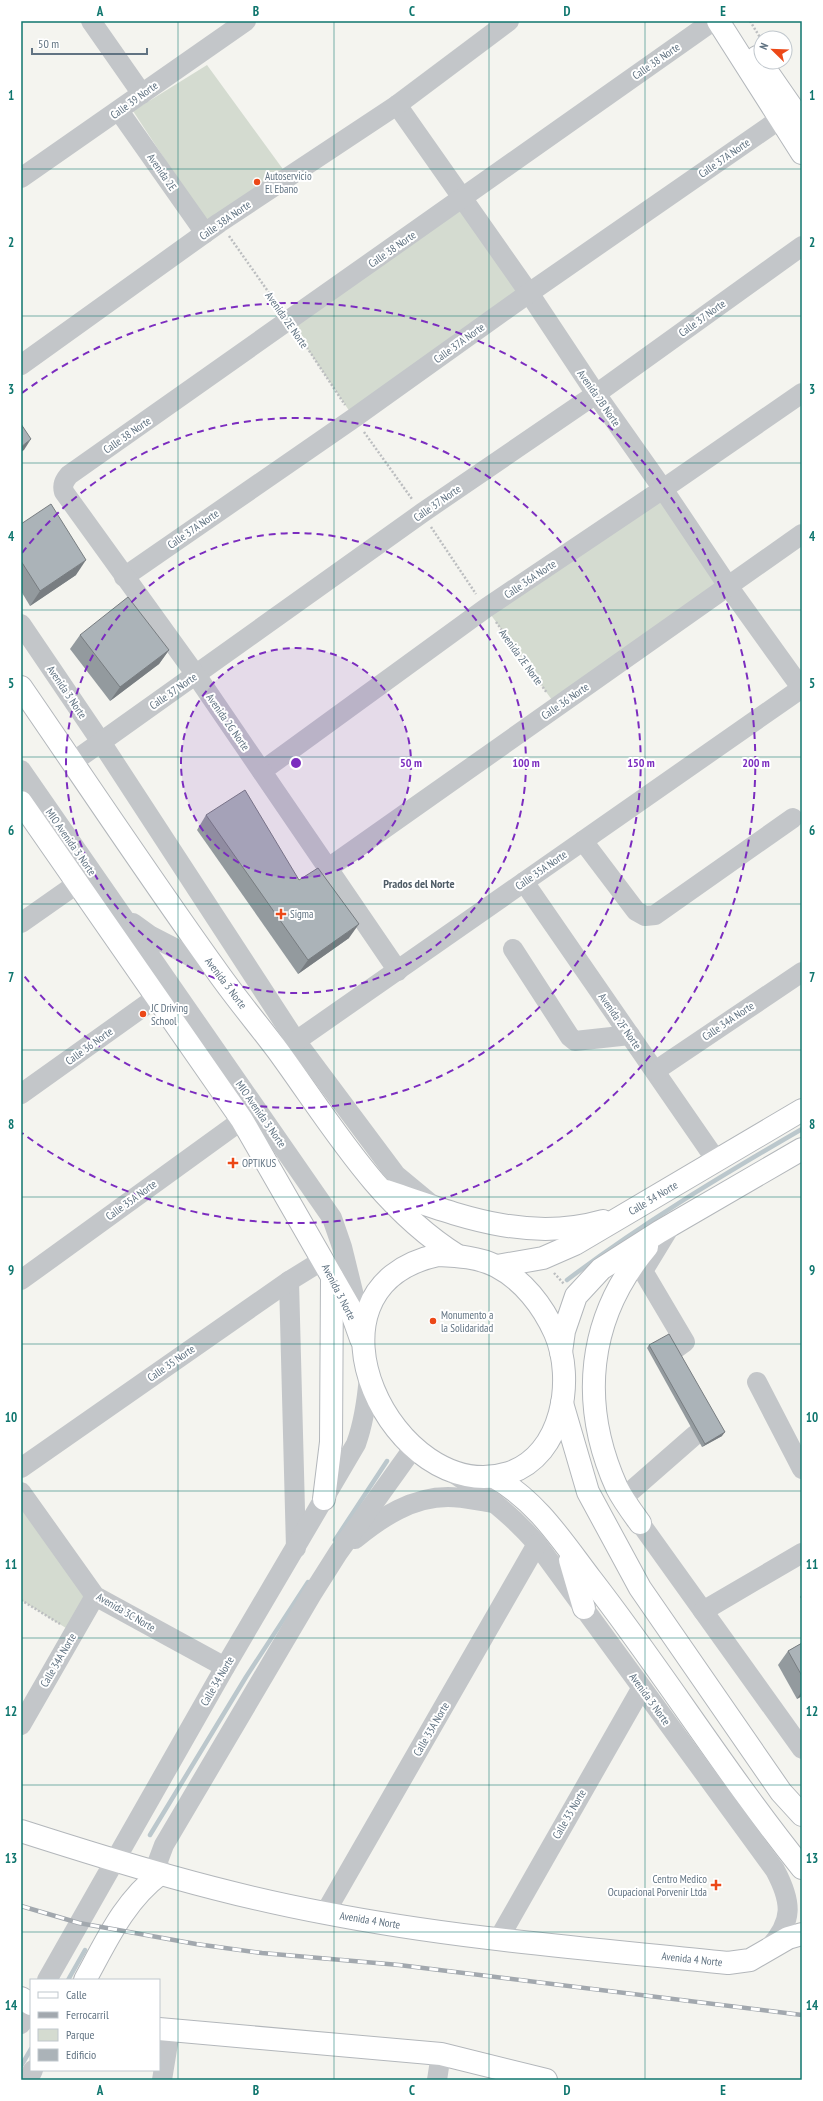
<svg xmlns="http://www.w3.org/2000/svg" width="823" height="2101" font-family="'PT Sans Narrow',sans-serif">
<rect width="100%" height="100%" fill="#f4f4ef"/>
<!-- green -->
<g fill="#d4dbd0">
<path d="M207 65 285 172 208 225 133 111Z"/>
<path d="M462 199 529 293 354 418 289 321Z"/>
<path d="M663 490 728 586 557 707 486 608Z"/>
<path d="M21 1492 95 1596 74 1633 21 1600Z"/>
</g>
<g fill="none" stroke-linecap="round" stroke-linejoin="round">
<!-- stream -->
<g stroke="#bbc7cc" stroke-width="4.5">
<path d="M567 1280C641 1224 721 1176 802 1129"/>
<path d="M335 1540 387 1461"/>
<path d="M150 1835 246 1677 308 1582"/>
<path d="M68 1980 85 1950"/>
<path d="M21 2066 31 2049"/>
</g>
<!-- major casing -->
<g stroke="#b3b7bb" stroke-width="24">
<g id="major">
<path d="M718 21 802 153"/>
<path d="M757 57 802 122"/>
<path d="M21 687C85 780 148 875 214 967 234 996 257 1023 278 1051 332 1125 378 1206 458 1256"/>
<path d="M21 802 242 1120 350 1308 361 1339"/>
<path d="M386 1191C458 1215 526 1243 603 1221"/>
<path d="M438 1255C458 1256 478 1257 496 1266 523 1280 543 1306 555 1333 575 1379 563 1455 509 1473 395 1509 286 1288 438 1255Z"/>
<path d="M497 1266 543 1258 575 1244 802 1110"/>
<path d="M561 1352 564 1331 576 1296 601 1269 659 1232 802 1149"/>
<path d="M562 1403 588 1492 640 1588 781 1792 802 1815"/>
<path d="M494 1477C537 1501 562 1541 591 1579 664 1673 727 1775 802 1868"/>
<path d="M324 1499 331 1442 332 1277"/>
<path d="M640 1523C632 1512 623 1500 617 1488 579 1404 587 1318 647 1247"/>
<path d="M570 1560 584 1608"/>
<path d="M21 1831C121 1863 222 1894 325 1913 458 1939 594 1949 728 1963L750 1960 788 1938 802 1934"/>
<path d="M85 1980C106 1942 124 1901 160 1874"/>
<path d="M21 1998 31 2004"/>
<path d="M159 2029 441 2054 546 2080"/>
</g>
</g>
<!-- path -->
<g stroke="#bcbec0" stroke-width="2.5" stroke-dasharray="2 2" stroke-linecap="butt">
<path d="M750 21 761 39"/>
<path d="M229 236 279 307"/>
<path d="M298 334 345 405"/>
<path d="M364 432 412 499"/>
<path d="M431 527 476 594"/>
<path d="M496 622 547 693"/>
<path d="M554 1273 564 1284"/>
<path d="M21 1600 60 1624"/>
</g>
<!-- minor -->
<g stroke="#c3c6c9" stroke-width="20">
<path d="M91 21 142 94"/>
<path d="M397 105 529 293 596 394 663 489 728 586 802 689"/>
<path d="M119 111 205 233"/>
<path d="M21 178 246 21"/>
<path d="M21 365 219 223 397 105 509 21"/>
<path d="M124 577 354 418 529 293 793 110"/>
<path d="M21 624 101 742 296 1041 396 1175 431 1204"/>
<path d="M73 762 422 513 596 394 802 246"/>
<path d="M21 770 332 1218 342 1247 359 1316"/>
<path d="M262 771 486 608 663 489 802 393"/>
<path d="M583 841 636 911 645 916 655 915 793 818"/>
<path d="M327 869 802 534"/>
<path d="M524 882 716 1160"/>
<path d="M21 923 78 883"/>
<path d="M133 923 151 936 215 969"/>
<path d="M513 949 570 1037 575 1041 630 1035"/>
<path d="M398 971 196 675 64 492C62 485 64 481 69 475L713 21"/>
<path d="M286 1048 802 688"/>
<path d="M655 1071 802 972"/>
<path d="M21 1094 157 997"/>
<path d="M671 1225 643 1271 685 1342 674 1350"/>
<path d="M21 1280 242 1120"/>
<path d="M289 1281 296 1548"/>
<path d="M757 1382 802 1469"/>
<path d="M21 1468 289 1281 323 1260"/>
<path d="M452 1472C484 1494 511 1514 537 1544L775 1870C792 1902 794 1921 768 1949"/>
<path d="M21 1492 95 1596 225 1667"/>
<path d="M623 1498 695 1435"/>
<path d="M640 1523 802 1749"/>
<path d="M355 1539C382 1517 412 1497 448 1497 463 1497 479 1501 494 1503"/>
<path d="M703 1611 802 1553"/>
<path d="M21 1725 95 1596"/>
<path d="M160 1874 158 1861 164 1845 312 1594 338 1553 414 1447"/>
<path d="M325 1913 537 1544"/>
<path d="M498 1940 641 1689"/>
<path d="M47 1980 225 1667 356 1444C364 1422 367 1400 369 1376"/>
<path d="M21 2024 31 2007"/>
<path d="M28 2080 33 2070"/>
<path d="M162 2080 170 2031"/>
<path d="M437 2080 441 2054"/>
</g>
<!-- major -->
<use href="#major" stroke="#fff" stroke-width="22"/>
<!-- rail casing -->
<g stroke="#a2a8ae" stroke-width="4.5">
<path id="rail" d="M21 1906 79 1923 196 1944 262 1953 399 1965 802 2015"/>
</g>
<!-- rail -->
<use href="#rail" stroke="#fff" stroke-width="3" stroke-dasharray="9" stroke-linecap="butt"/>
</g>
<!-- wall -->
<g fill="#939a9e">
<path d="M21 524 76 575 30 606 21 591Z"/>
<path d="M80 635 169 650 159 664 110 701 70 649Z"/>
<path d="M206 815 299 880 349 938 298 974 197 830Z"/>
<path d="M649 1345 722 1436 702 1447 647 1348Z"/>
<path d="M802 1594V1600L800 1597Z"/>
<path d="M802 1643V1696L797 1699 778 1665 788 1651Z"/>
</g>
<!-- shaded-wall -->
<g fill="#787d81">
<path d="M31 439 24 450 21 452V447Z"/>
<path d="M86 560 76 575 30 606 40 591Z"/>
<path d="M169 650 159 664 110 701 120 687Z"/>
<path d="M359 924 349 938 298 974 308 960Z"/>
<path d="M725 1432 722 1436 702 1447 705 1444Z"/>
<path d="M802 1691V1696L797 1699Z"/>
</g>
<!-- building -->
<g fill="#abb3b8" stroke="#787d81">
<path d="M21 424 31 439 21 447Z"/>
<path d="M51 504 86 560 40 591 21 561V524Z"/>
<path d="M128 597 169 650 120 687 80 635Z"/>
<path d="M245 790 299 880 318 868 359 924 308 960 206 815Z"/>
<path d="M669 1334 725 1432 705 1444 649 1345Z"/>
<path d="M802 1643V1676L788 1651Z"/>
</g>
<!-- grid -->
<path fill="none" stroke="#0f766e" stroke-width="1" stroke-opacity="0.55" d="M178 21V2080M334 21V2080M489 21V2080M645 21V2080M21 169H802M21 316H802M21 463H802M21 610H802M21 757H802M21 904H802M21 1050H802M21 1197H802M21 1344H802M21 1491H802M21 1638H802M21 1785H802M21 1932H802"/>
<!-- distance rings -->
<circle cx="296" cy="763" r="115" fill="#7b2cbf" fill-opacity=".12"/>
<g fill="none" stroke="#7b2cbf" stroke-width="2" stroke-dasharray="7 5">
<circle cx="296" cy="763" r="115"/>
<circle cx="296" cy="763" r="230"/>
<path d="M22 553A345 345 0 1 1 22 973"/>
<path d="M22 393A460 460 0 1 1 22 1133"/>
</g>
<!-- markers -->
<g fill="#ec4817" stroke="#fff" stroke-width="1.5">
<circle cx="257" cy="182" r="4"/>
<path d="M279 908h4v4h4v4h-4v4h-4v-4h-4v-4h4z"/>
<circle cx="143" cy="1014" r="4"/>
<path d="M231 1157h4v4h4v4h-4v4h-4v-4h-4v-4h4z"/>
<circle cx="433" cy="1321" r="4"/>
<path d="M714 1879h4v4h4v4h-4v4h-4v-4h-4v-4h4z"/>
</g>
<g text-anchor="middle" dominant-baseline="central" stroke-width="4" stroke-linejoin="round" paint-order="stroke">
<!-- street labels -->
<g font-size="11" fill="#617382" stroke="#fff">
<text transform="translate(656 61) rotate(-35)">Calle 38 Norte</text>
<text transform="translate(134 100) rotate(-36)">Calle 39 Norte</text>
<text transform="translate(724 158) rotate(-35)">Calle 37A Norte</text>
<text transform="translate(162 172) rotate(55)">Avenida 2E</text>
<text transform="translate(225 220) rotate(-35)">Calle 38A Norte</text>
<text transform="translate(392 249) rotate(-35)">Calle 38 Norte</text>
<text transform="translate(702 318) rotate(-36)">Calle 37 Norte</text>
<text transform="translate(287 320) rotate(55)">Avenida 2E Norte</text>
<text transform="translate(459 343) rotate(-36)">Calle 37A Norte</text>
<text transform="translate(599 398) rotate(55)">Avenida 2B Norte</text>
<text transform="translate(127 435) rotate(-35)">Calle 38 Norte</text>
<text transform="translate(437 503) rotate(-35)">Calle 37 Norte</text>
<text transform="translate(193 529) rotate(-35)">Calle 37A Norte</text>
<text transform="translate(530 579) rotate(-34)">Calle 36A Norte</text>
<text transform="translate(521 657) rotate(54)">Avenida 2E Norte</text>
<text transform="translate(173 691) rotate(-35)">Calle 37 Norte</text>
<text transform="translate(67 692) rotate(56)">Avenida 3 Norte</text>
<text transform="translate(565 701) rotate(-35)">Calle 36 Norte</text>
<text transform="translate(228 722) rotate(55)">Avenida 2G Norte</text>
<text transform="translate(71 842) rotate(55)">MIO Avenida 3 Norte</text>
<text transform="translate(541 870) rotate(-35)">Calle 35A Norte</text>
<text transform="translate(226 983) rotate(53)">Avenida 3 Norte</text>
<text transform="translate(620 1021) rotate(55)">Avenida 2F Norte</text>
<text transform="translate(728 1021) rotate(-34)">Calle 34A Norte</text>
<text transform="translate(89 1046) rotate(-36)">Calle 36 Norte</text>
<text transform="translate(261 1114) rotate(55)">MIO Avenida 3 Norte</text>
<text transform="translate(653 1198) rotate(-31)">Calle 34 Norte</text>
<text transform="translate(131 1200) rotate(-36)">Calle 35A Norte</text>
<text transform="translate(339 1292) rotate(63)">Avenida 3 Norte</text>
<text transform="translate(171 1363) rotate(-35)">Calle 35 Norte</text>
<text transform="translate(126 1612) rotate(30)">Avenida 3C Norte</text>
<text transform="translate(58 1660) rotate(-60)">Calle 34A Norte</text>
<text transform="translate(217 1681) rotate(-60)">Calle 34 Norte</text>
<text transform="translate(650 1699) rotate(54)">Avenida 3 Norte</text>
<text transform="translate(431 1729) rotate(-60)">Calle 33A Norte</text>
<text transform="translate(569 1814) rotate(-60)">Calle 33 Norte</text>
<text transform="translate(370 1920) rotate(9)">Avenida 4 Norte</text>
<text transform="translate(692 1959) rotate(6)">Avenida 4 Norte</text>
</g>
<!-- poi labels -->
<g font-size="11" fill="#617382" stroke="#fff" text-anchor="start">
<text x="265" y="176">Autoservicio<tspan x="265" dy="13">El Ebano</tspan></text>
<text x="290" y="914">Sigma</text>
<text x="151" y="1008">JC Driving<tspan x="151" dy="13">School</tspan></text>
<text x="242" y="1163">OPTIKUS</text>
<text x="441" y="1315">Monumento a<tspan x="441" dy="13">la Solidaridad</tspan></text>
<text x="707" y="1879" text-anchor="end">Centro Medico<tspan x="707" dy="13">Ocupacional Porvenir Ltda</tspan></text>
</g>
<!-- neighbourhood labels -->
<g font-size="12" font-weight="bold" fill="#4f5c67" stroke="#fff">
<text x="419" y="883">Prados del Norte</text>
</g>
</g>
<circle cx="296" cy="763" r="6" fill="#7b2cbf" stroke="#fff" stroke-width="2"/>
<g font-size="12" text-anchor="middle" font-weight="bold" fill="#7b2cbf" stroke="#fff" stroke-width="4" stroke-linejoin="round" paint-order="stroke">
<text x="411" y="767">50 m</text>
<text x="526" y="767">100 m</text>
<text x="641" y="767">150 m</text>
<text x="756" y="767">200 m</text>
</g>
<!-- border -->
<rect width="823" height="2101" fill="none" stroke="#ffffff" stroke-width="44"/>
<!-- legend -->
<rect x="30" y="1979" width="130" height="92" fill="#ffffff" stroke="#c0c7cd"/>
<rect x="38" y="1992" width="20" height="6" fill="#ffffff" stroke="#c0c7cd"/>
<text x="66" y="1999" font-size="12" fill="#617382">Calle</text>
<rect x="38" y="2012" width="20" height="6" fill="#a2a8ae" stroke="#c0c7cd"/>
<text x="66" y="2019" font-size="12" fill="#617382">Ferrocarril</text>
<rect x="38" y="2029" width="20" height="12" fill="#d4dbd0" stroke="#c0c7cd"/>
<text x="66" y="2039" font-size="12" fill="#617382">Parque</text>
<rect x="38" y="2049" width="20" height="12" fill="#abb3b8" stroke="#c0c7cd"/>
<text x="66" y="2059" font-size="12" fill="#617382">Edificio</text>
<!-- north arrow -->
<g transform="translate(773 50) rotate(293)"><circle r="19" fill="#ffffff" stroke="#c0c7cd"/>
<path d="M0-3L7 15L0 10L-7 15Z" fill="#ec4817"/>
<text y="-6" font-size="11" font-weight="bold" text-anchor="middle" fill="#617382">N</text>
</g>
<!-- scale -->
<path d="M32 48v6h115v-6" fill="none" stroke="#617382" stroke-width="2"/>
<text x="38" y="48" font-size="12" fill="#617382" stroke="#ffffff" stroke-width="3" paint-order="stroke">50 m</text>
<rect x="22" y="22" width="779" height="2057" fill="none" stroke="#0f766e" stroke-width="1.5"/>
<g font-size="13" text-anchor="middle" font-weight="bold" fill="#0f766e">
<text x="100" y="16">A</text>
<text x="256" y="16">B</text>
<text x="412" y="16">C</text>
<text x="567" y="16">D</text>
<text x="723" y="16">E</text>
<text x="11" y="100">1</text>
<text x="812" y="100">1</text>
<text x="11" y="247">2</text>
<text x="812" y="247">2</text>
<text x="11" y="394">3</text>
<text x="812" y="394">3</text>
<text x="11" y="541">4</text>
<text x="812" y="541">4</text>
<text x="11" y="688">5</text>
<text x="812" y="688">5</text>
<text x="11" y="835">6</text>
<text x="812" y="835">6</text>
<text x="11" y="982">7</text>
<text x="812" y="982">7</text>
<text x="11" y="1129">8</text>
<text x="812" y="1129">8</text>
<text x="11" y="1275">9</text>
<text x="812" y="1275">9</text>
<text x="11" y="1422">10</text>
<text x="812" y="1422">10</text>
<text x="11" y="1569">11</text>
<text x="812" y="1569">11</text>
<text x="11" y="1716">12</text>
<text x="812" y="1716">12</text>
<text x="11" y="1863">13</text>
<text x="812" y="1863">13</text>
<text x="11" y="2010">14</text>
<text x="812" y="2010">14</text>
<text x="100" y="2095">A</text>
<text x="256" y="2095">B</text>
<text x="412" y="2095">C</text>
<text x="567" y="2095">D</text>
<text x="723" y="2095">E</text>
</g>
</svg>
